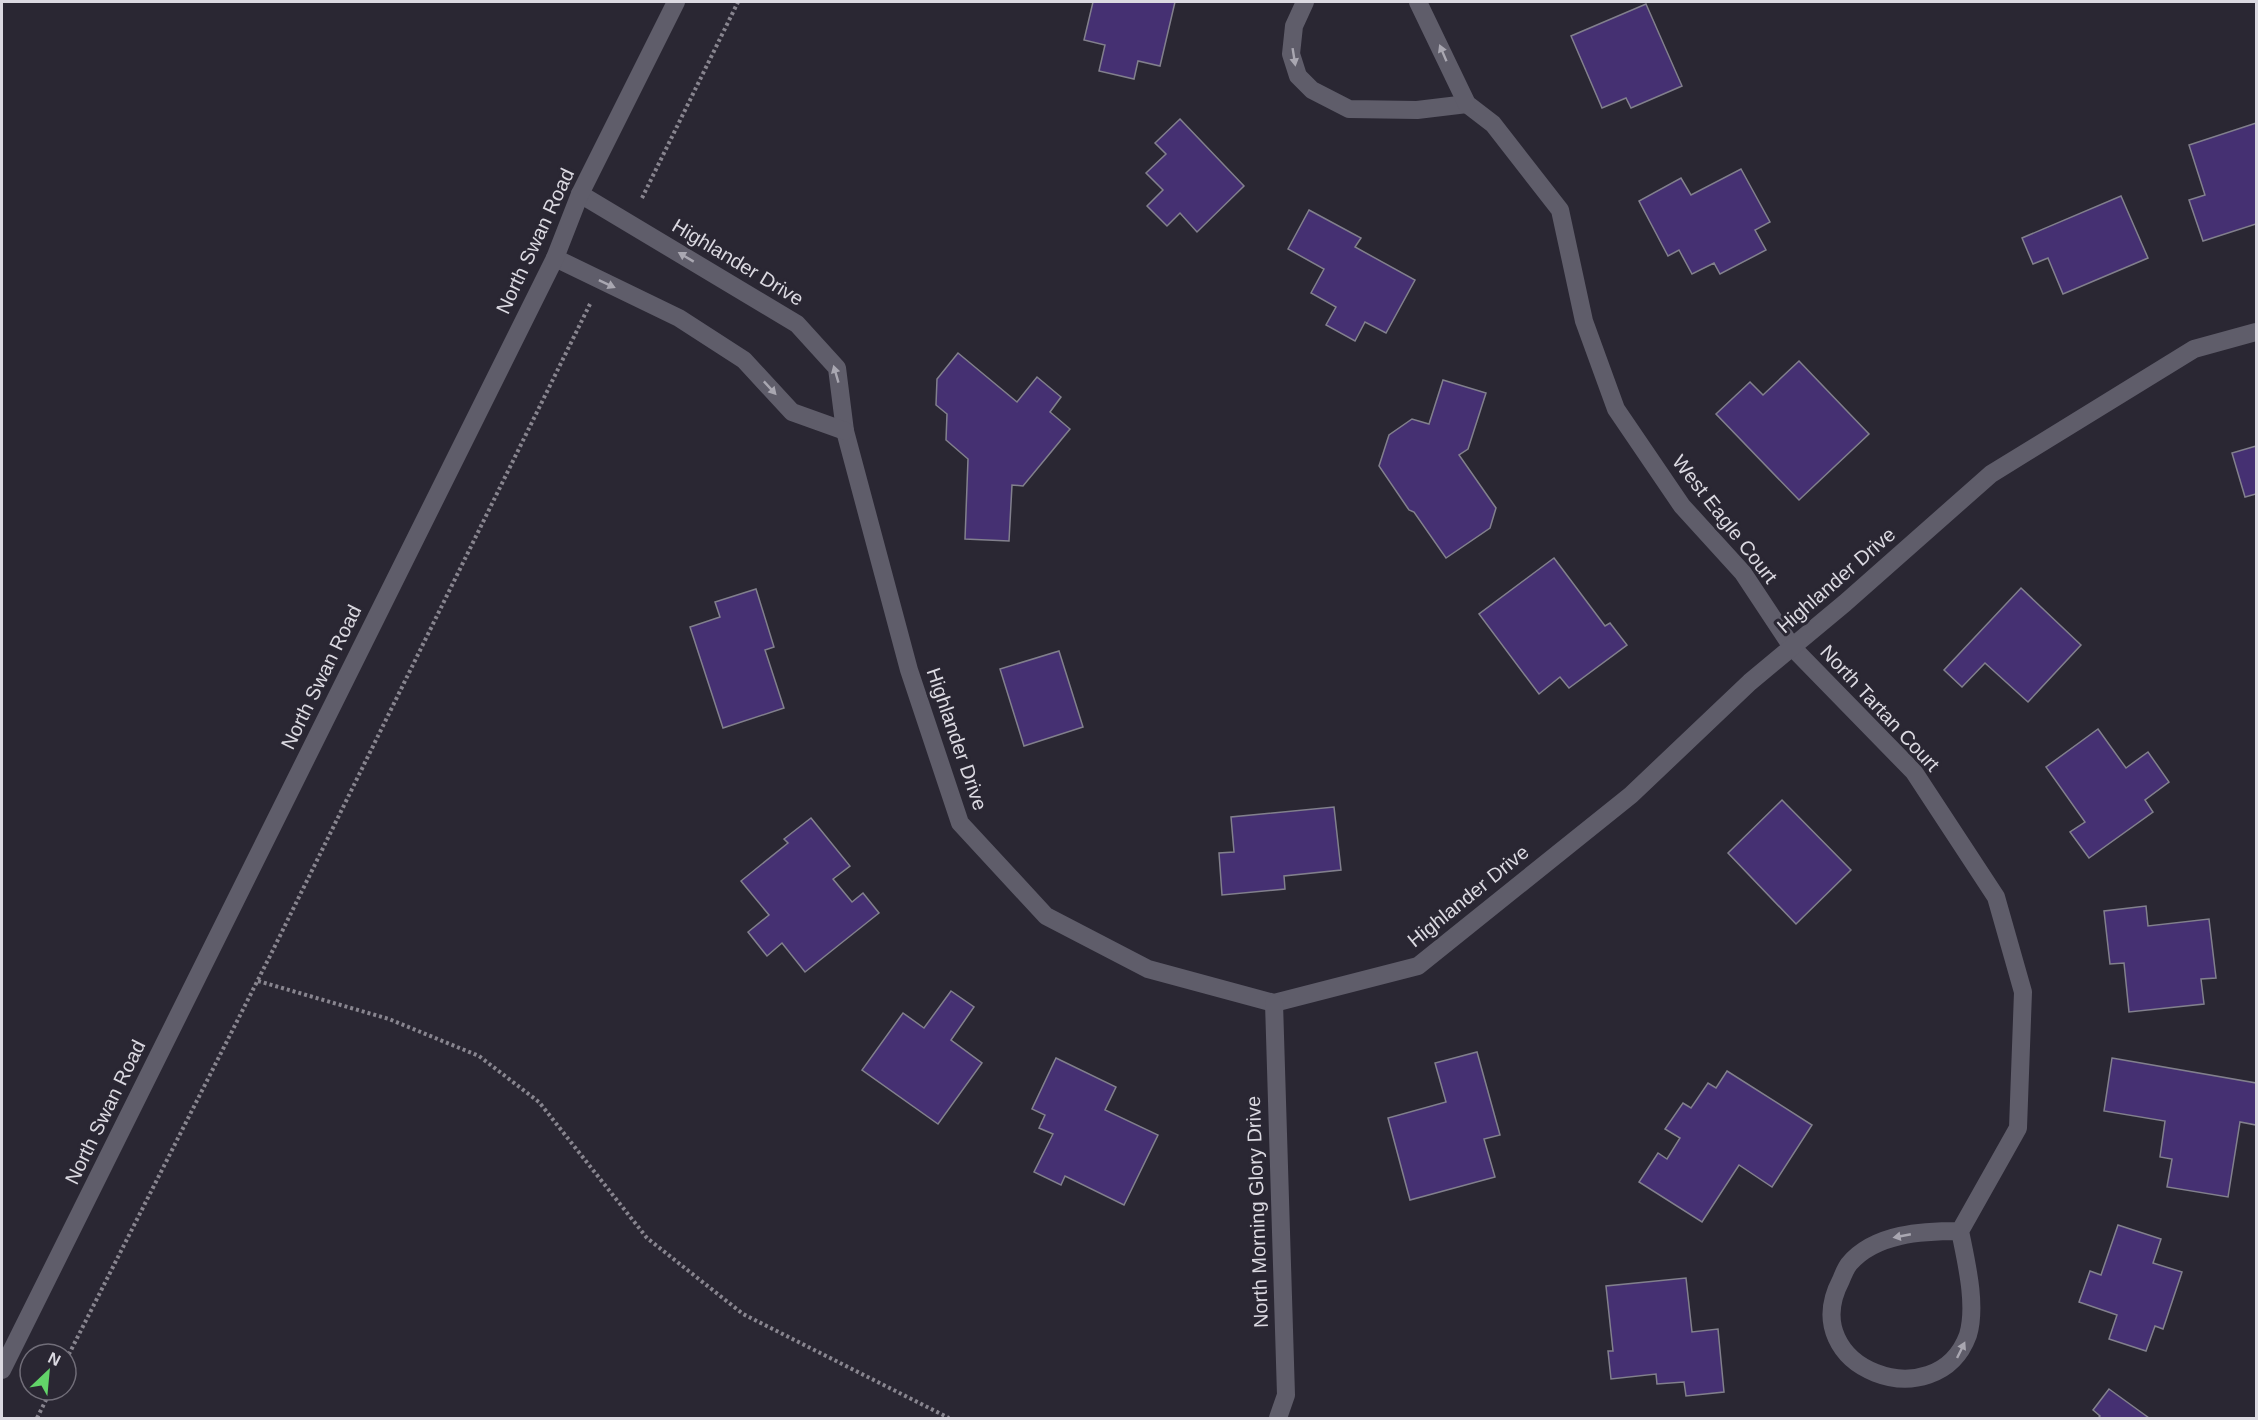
<svg xmlns="http://www.w3.org/2000/svg" width="2258" height="1420" font-family="Arial,sans-serif">
<rect width="100%" height="100%" fill="#2a2733"/>
<!-- building -->
<g fill="#453072" stroke="#82808d" stroke-width="1.5">
<path d="M1093 2H1175L1160 66 1138 61 1134 79 1099 71 1105 45 1084 40Z"/>
<path d="M1646 4 1682 86 1631 108 1626 98 1602 108 1571 36Z"/>
<path d="M1180 119 1244 186 1197 232 1180 213 1167 226 1147 206 1163 190 1146 173 1166 154 1155 143Z"/>
<path d="M2256 123V224L2203 241 2189 200 2205 195 2189 145Z"/>
<path d="M1741 169 1770 222 1755 230 1766 250 1720 274 1714 263 1692 274 1679 250 1668 256 1639 201 1681 178 1691 195Z"/>
<path d="M2121 196 2148 258 2063 294 2048 258 2033 264 2022 238Z"/>
<path d="M1309 210 1361 238 1355 247 1415 280 1386 333 1365 322 1355 341 1326 325 1336 307 1311 293 1324 269 1288 249Z"/>
<path d="M958 353 1017 402 1037 377 1061 397 1050 412 1070 429 1023 486 1012 485 1009 541 965 539 968 459 946 440 947 414 936 405 937 379Z"/>
<path d="M1799 361 1869 434 1799 500 1716 414 1750 382 1763 395Z"/>
<path d="M1443 380 1486 393 1468 449 1459 455 1496 508 1490 528 1446 558 1414 512 1409 510 1379 466 1389 435 1412 419 1429 424Z"/>
<path d="M2256 446V494L2245 497 2232 453Z"/>
<path d="M1554 558 1605 626 1610 623 1627 645 1569 688 1560 677 1539 694 1479 614Z"/>
<path d="M2021 588 2081 645 2028 702 1985 663 1962 687 1944 670Z"/>
<path d="M756 589 774 647 765 650 784 708 723 728 690 627 720 617 715 602Z"/>
<path d="M1059 651 1083 727 1024 746 1000 669Z"/>
<path d="M2098 729 2126 768 2148 752 2169 782 2145 800 2153 812 2089 858 2070 832 2085 822 2046 767Z"/>
<path d="M1782 800 1851 870 1796 924 1728 853Z"/>
<path d="M1334 807 1341 870 1284 876 1285 889 1222 895 1219 853 1234 852 1231 817Z"/>
<path d="M811 818 850 866 833 879 852 902 863 893 879 913 805 972 782 943 767 956 748 932 769 915 741 881 788 843 784 839Z"/>
<path d="M2146 906 2148 926 2209 919 2216 978 2201 979 2204 1004 2129 1012 2124 963 2110 964 2104 911Z"/>
<path d="M951 991 974 1007 951 1040 982 1063 938 1124 862 1070 903 1013 924 1028Z"/>
<path d="M1477 1052 1500 1135 1484 1139 1495 1177 1410 1200 1388 1118 1446 1102 1435 1063Z"/>
<path d="M1056 1058 1116 1087 1105 1110 1158 1135 1124 1205 1065 1176 1061 1185 1034 1172 1053 1134 1039 1128 1045 1115 1032 1109Z"/>
<path d="M2112 1058 2256 1083V1125L2240 1122 2228 1197 2167 1187 2172 1159 2160 1157 2165 1121 2104 1111Z"/>
<path d="M1727 1071 1812 1125 1772 1187 1739 1165 1702 1222 1639 1182 1658 1153 1667 1159 1680 1138 1665 1129 1683 1103 1691 1108 1708 1083 1716 1088Z"/>
<path d="M2118 1225 2161 1239 2153 1263 2182 1272 2163 1329 2155 1326 2146 1351 2109 1339 2117 1315 2079 1302 2090 1271 2101 1275Z"/>
<path d="M1686 1278 1692 1332 1718 1329 1724 1392 1686 1396 1684 1382 1657 1384 1656 1374 1611 1379 1608 1351H1613L1606 1286Z"/>
<path d="M2109 1389 2149 1418H2098L2100 1416 2093 1410Z"/>
</g>
<g fill="none" stroke-linecap="round" stroke-linejoin="round">
<!-- path -->
<g stroke="#88858f" stroke-width="4" stroke-dasharray="3 3" stroke-linecap="butt">
<path d="M642 198 738 2"/>
<path d="M258 981 389 1019 479 1056 539 1102 647 1238 743 1314 949 1418"/>
<path d="M66 1360 272 952 590 304"/>
<path d="M37 1418 51 1390"/>
</g>
<!-- street -->
<g stroke="#5f5d6a" stroke-width="18">
<path d="M1305 2 1294 26 1291 54 1298 76 1312 90 1349 109 1417 110 1467 104"/>
<path d="M1418 2 1467 104 1493 124 1560 210 1584 321 1616 409 1682 506 1743 573 1792 647 1914 772 1996 897 2023 992 2018 1128 1960 1231C1966 1261 1977 1305 1968 1335 1937 1420 1794 1369 1841 1280 1843 1275 1846 1268 1849 1264 1875 1233 1923 1231 1960 1231"/>
<path d="M580 194 797 324 837 368 845 431 909 670 960 823 1046 916 1148 969 1274 1003 1418 966 1631 795 1750 682 1845 603 1991 474 2194 349 2256 332"/>
<path d="M555 258 679 318 744 360 792 412 845 431"/>
<path d="M1274 1003 1286 1395 1278 1418"/>
</g>
<!-- secondary -->
<path stroke="#5f5d6a" stroke-width="18" d="M2 1370 555 258 580 194 676 2"/>
</g>
<!-- one-way arrows -->
<defs><path id="oneway-solid" d="M-6-.8H1V-3.2L6.5 0L1 3.2V.8H-6Z" transform="scale(1.5)"/></defs>
<g fill="#a9a7b1">
<use href="#oneway-solid" transform="translate(1443 53) rotate(-113)"/>
<use href="#oneway-solid" transform="translate(1294 57) rotate(81)"/>
<use href="#oneway-solid" transform="translate(686 257) rotate(-149)"/>
<use href="#oneway-solid" transform="translate(607 284) rotate(25)"/>
<use href="#oneway-solid" transform="translate(836 374) rotate(-106)"/>
<use href="#oneway-solid" transform="translate(770 388) rotate(47)"/>
<use href="#oneway-solid" transform="translate(1902 1236) rotate(169)"/>
<use href="#oneway-solid" transform="translate(1961 1350) rotate(-64)"/>
</g>
<g text-anchor="middle" dominant-baseline="central" stroke-width="6" stroke-linejoin="round" paint-order="stroke">
<!-- street labels -->
<g font-size="20" fill="#dbd9e1" stroke="#2a2733">
<text transform="translate(535 241) rotate(-65)">North Swan Road</text>
<text transform="translate(738 262) rotate(31)">Highlander Drive</text>
<text transform="translate(1725 519) rotate(52)">West Eagle Court</text>
<text transform="translate(1836 580) rotate(-41)">Highlander Drive</text>
<text transform="translate(321 677) rotate(-64)">North Swan Road</text>
<text transform="translate(1880 708) rotate(47)">North Tartan Court</text>
<text transform="translate(957 739) rotate(71)">Highlander Drive</text>
<text transform="translate(1468 896) rotate(-39)">Highlander Drive</text>
<text transform="translate(105 1112) rotate(-64)">North Swan Road</text>
<text transform="translate(1257 1212) rotate(-92)">North Morning Glory Drive</text>
</g>
</g>
<!-- border -->
<rect width="2258" height="1420" fill="none" stroke="#dbd9e1" stroke-width="6"/>
<!-- north arrow -->
<g transform="translate(48 1372) rotate(26)"><circle r="28" fill="#2a2733" stroke="#716e79" stroke-width="1.5"/>
<path d="M0-4.5L10 22L0 15L-10 22Z" fill="#62d469"/>
<text y="-9" font-size="16" font-weight="bold" text-anchor="middle" fill="#dbd9e1">N</text>
</g>
</svg>
